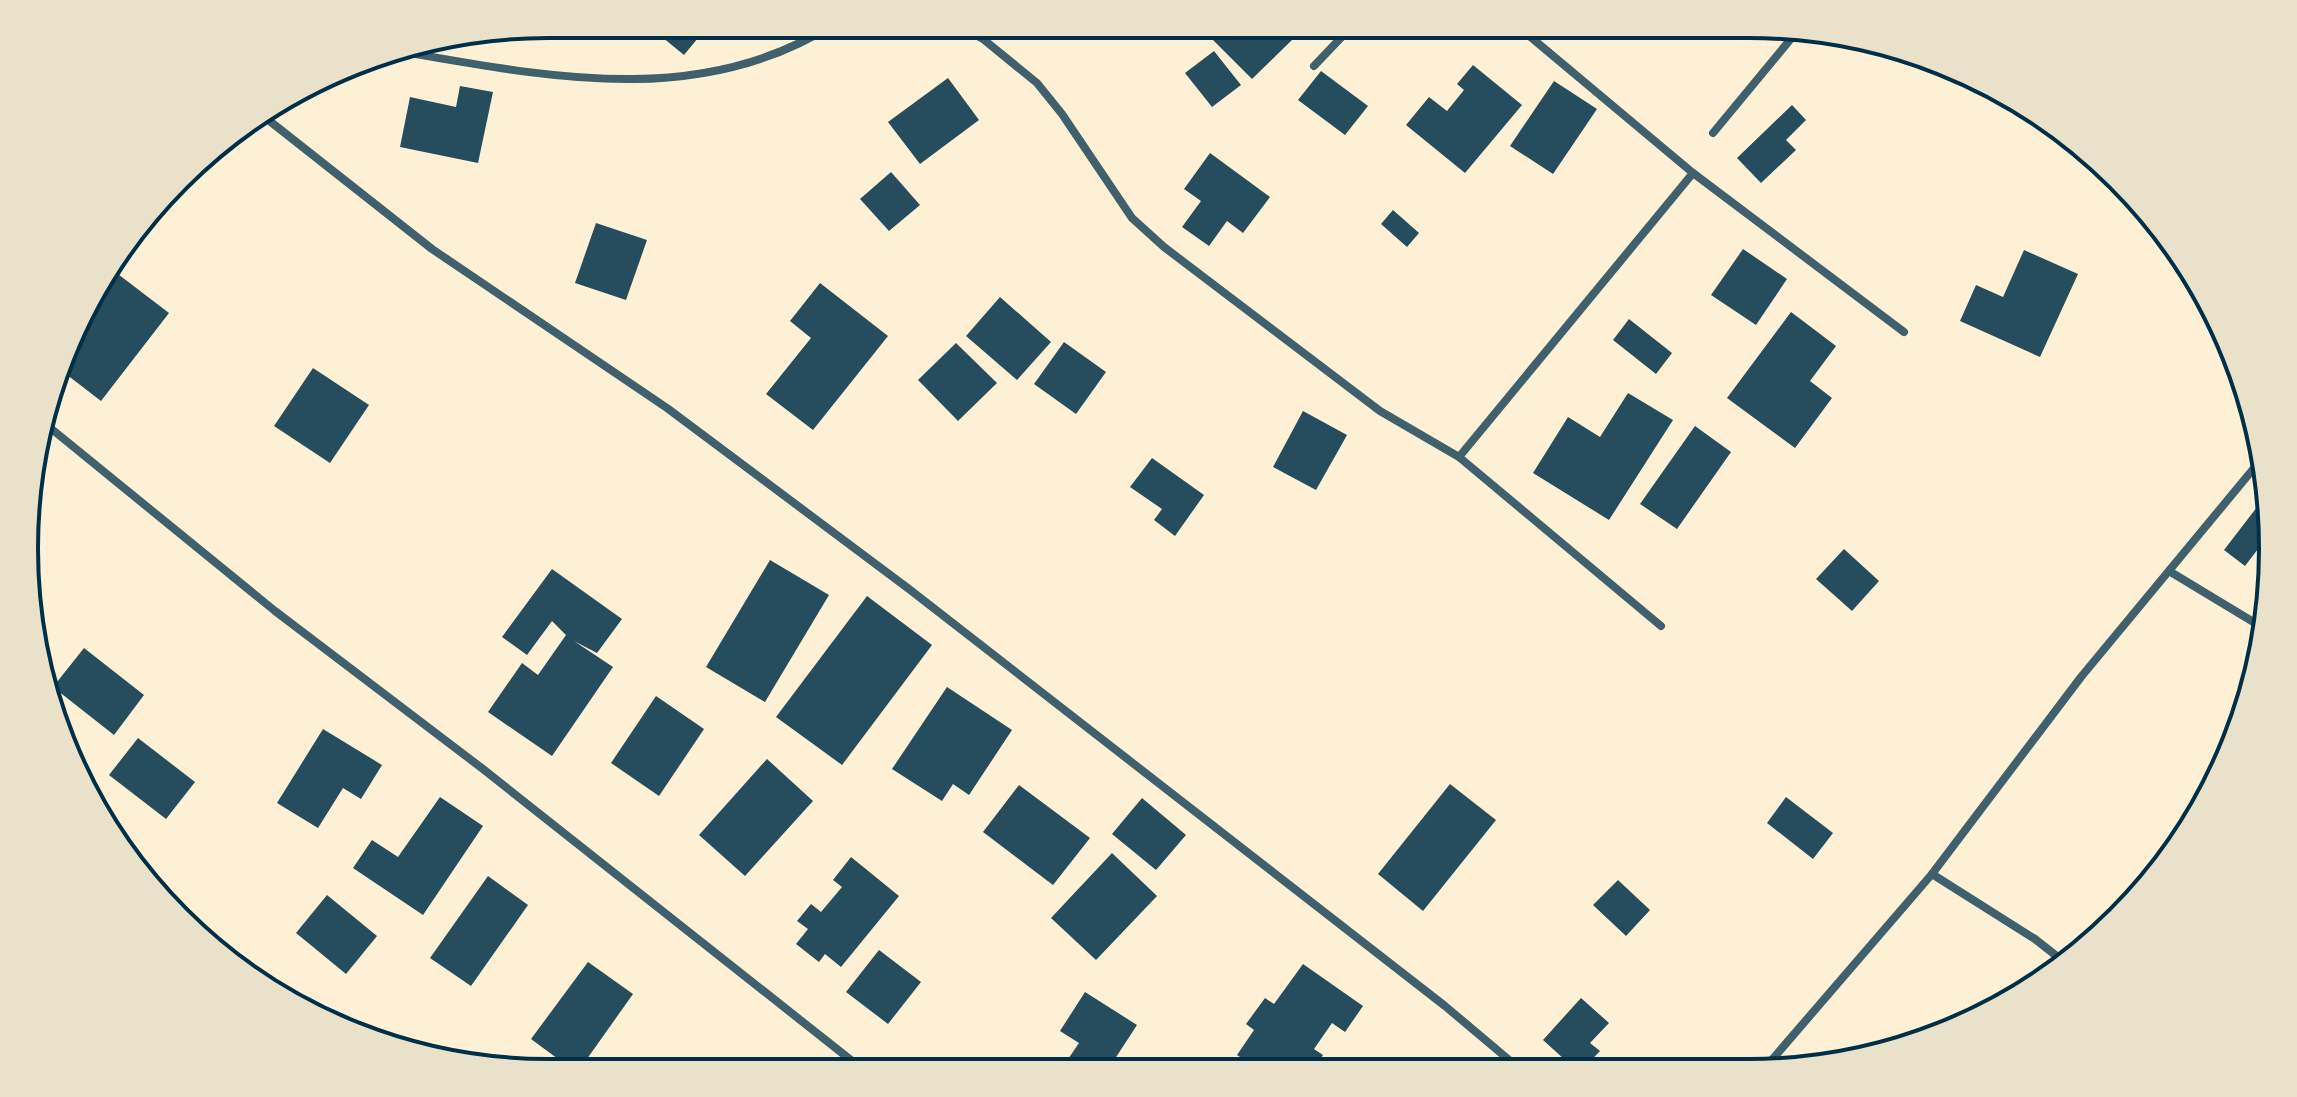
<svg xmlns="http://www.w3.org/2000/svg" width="2297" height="1097" font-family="'Noto Sans',sans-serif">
<rect width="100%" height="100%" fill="#fdf0d5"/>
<!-- building -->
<g fill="#264d5e">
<path d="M646 24H694L703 32 684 55Z"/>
<path d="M1197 24H1243L1252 33 1256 30 1251 24H1281L1294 38 1252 79Z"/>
<path d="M1214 51 1241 85 1212 107 1185 73Z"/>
<path d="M1473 65 1522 105 1465 173 1406 125 1429 97 1447 111 1464 90 1457 84Z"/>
<path d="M1321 71 1368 106 1345 135 1298 100Z"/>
<path d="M948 78 979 120 920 164 888 122Z"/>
<path d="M1554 81 1597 109 1553 174 1510 146Z"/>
<path d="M460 86 493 92 478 163 400 147 410 97 456 107Z"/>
<path d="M1792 105 1806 120 1786 140 1796 150 1761 183 1737 158Z"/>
<path d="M1210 153 1270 197 1243 233 1227 221 1209 246 1182 227 1201 201 1184 189Z"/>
<path d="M891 172 920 205 889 231 860 199Z"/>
<path d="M1393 210 1419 233 1407 247 1381 224Z"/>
<path d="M596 223 647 240 626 300 575 283Z"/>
<path d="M1743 249 1787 279 1756 325 1711 295Z"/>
<path d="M2024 250 2078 274 2040 357 1960 321 1976 285 2003 297Z"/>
<path d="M110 268 169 313 101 401 62 371 95 286Z"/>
<path d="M820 283 888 336 813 430 766 394 811 338 790 321Z"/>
<path d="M1000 297 1051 342 1017 380 966 336Z"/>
<path d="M1791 312 1836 346 1810 381 1832 398 1795 448 1727 398Z"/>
<path d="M1629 319 1672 353 1656 374 1613 340Z"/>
<path d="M1064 342 1106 372 1076 414 1034 384Z"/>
<path d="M956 343 997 383 958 421 918 380Z"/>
<path d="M313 368 369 405 330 463 274 426Z"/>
<path d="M1628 393 1673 420 1609 520 1533 473 1568 417 1600 437Z"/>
<path d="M1303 411 1347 435 1316 490 1273 467Z"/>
<path d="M1695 426 1731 452 1677 529 1640 504Z"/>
<path d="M1152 458 1204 495 1175 536 1154 520 1162 509 1130 487Z"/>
<path d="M2264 498 2268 502 2271 532 2245 566 2224 550Z"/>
<path d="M1844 549 1879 581 1852 611 1816 579Z"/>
<path d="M770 560 829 595 765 702 706 667Z"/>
<path d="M552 569 622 619 597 653 574 641 613 667 552 756 488 712 522 663 538 675 566 635 552 621 527 655 502 637Z"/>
<path d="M867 596 932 645 842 765 776 717Z"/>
<path d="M84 648 144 695 114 735 53 687Z"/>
<path d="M947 687 1012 730 969 795 953 784 942 801 892 769Z"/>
<path d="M656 696 704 729 659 796 611 763Z"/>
<path d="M323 729 382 765 361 799 343 788 318 828 277 803Z"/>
<path d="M138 738 195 782 166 819 109 775Z"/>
<path d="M767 759 813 801 745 876 699 835Z"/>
<path d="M1450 784 1496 820 1423 911 1378 874Z"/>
<path d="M1019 785 1090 838 1053 885 983 832Z"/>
<path d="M440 797 483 826 423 915 353 868 372 840 398 857Z"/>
<path d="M1786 797 1833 833 1813 859 1767 823Z"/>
<path d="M1142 798 1186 835 1156 870 1112 834Z"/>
<path d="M1112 853 1157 896 1096 960 1051 918Z"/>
<path d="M851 857 899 896 841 967 825 954 819 962 796 944 808 929 797 921 811 904 821 912 842 887 833 880Z"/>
<path d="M488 876 528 905 471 986 430 958Z"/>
<path d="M1618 880 1650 910 1626 936 1593 905Z"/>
<path d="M327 895 377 936 346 974 296 933Z"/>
<path d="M879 950 921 982 888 1024 846 992Z"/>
<path d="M588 962 633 994 577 1073 531 1039Z"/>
<path d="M1303 964 1363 1006 1345 1032 1332 1023 1314 1049 1323 1055 1313 1070H1260L1237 1055 1254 1030 1246 1024 1265 998 1274 1004Z"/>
<path d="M1085 992 1137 1025 1107 1071H1081L1066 1062 1079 1043 1060 1031Z"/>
<path d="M1581 998 1609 1023 1590 1043 1600 1051 1583 1069H1575L1543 1040Z"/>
</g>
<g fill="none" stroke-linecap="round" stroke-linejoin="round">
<!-- minor -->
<g stroke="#3f606c" stroke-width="8">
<path d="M956 24 983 39 1037 83 1062 114 1132 218 1164 247 1380 411 1459 457 1661 626"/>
<path d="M1515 24 1693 173 1904 332"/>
<path d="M392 50C540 75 697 111 834 24"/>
<path d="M1314 66 1354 24"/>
<path d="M262 115 432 249 667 408 909 589 1445 1006 1521 1070"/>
<path d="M1713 133 1799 29"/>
<path d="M43 422 275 611 483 769 866 1072"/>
<path d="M1459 457 1693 173"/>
<path d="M2169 571 2265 629"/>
<path d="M1932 874 2035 939 2068 965"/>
<path d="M1764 1069 1932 874 2081 677 2264 456"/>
</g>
</g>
<!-- crop -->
<path d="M0 0H2297V1097H0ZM548 38H1749A510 510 0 0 1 2259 548V549A510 510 0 0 1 1749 1059H548A510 510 0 0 1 38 549V548A510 510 0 0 1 548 38Z" fill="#e9e1ca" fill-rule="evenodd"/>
<path fill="none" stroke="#003049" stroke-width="4" d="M548 38H1749A510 510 0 0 1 2259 548V549A510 510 0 0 1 1749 1059H548A510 510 0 0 1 38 549V548A510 510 0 0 1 548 38Z"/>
</svg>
